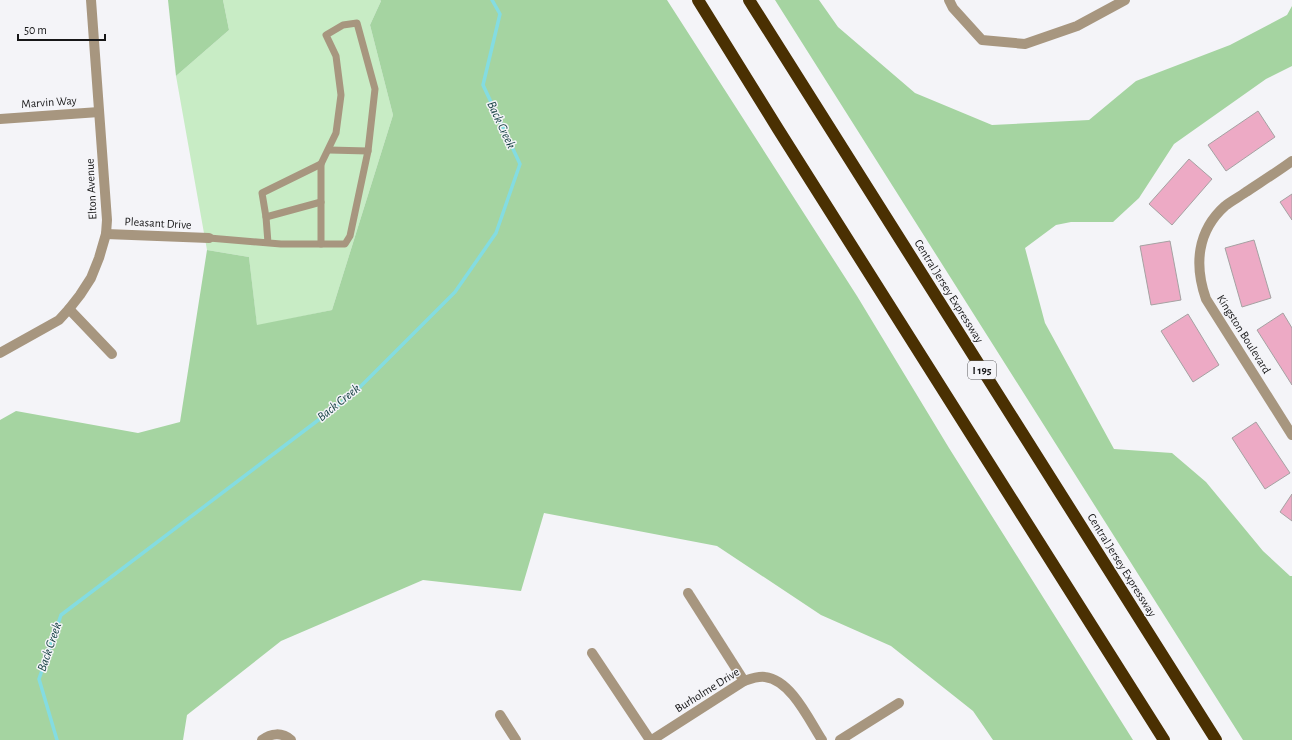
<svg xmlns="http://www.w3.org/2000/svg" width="1292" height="740" font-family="'Alegreya Sans',sans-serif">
<rect width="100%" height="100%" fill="#f4f4f8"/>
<!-- green -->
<path fill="#c8ecc5" d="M223 0H380L381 1 370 25 393 115 332 310 257 326 249 257 207 250 176 76 229 30Z"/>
<!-- forest -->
<g fill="#a5d4a1">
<path d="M168 0H223L229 30 176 76Z"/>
<path d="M380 0H667L857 296 949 448 1133 740H993L973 711 891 646 821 615 717 546 544 513 521 591 423 580 281 641 187 715 183 740H0V420L16 411 138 433 180 422 207 250 249 257 257 325 332 310 393 115 370 25 381 1Z"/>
<path d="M775 0H819L838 27 915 93 992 125 1089 120 1136 81 1230 45 1287 15 1292 6V66L1266 79 1174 144 1139 198 1113 222H1071L1056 225 1025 248 1045 323 1114 449 1172 453 1206 482 1263 551 1290 576H1292V740H1243Z"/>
</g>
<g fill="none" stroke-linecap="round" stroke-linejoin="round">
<!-- stream -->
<path stroke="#84dce1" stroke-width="3.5" d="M57 740 39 679 61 615 354 393 455 292 496 233 520 164 483 85 500 14 492 0"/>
</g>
<!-- building -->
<g fill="#edaac5" stroke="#a5a1a2">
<path d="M1258 111 1275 137 1226 171 1208 145Z"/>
<path d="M1189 159 1212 179 1172 225 1149 204Z"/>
<path d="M1292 194V220L1280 202Z"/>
<path d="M1254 240 1271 298 1242 307 1225 248Z"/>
<path d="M1170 241 1181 300 1151 305 1140 246Z"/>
<path d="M1283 313 1292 328V385L1257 330Z"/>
<path d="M1188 314 1219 365 1193 382 1161 331Z"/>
<path d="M1256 422 1290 473 1265 489 1232 438Z"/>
<path d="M1292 494V521L1280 512Z"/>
</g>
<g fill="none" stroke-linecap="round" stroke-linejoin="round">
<!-- lane -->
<g stroke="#a7967f" stroke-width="7">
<path d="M329 150 368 151"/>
<path d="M266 217 321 202"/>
<path d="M209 238 281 244H345L350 236 368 151 375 89 357 23 343 25 326 35 336 56 341 95 336 133 321 164 262 193 266 217 268 243"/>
<path d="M321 244V164"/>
</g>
<!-- street -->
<g stroke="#a7967f" stroke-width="10">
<path d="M949 0 953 8 982 40 1025 44 1077 26 1125 0"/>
<path d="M0 119 99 112"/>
<path d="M1292 161C1277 172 1261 182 1246 192 1239 197 1231 201 1225 206 1197 231 1194 265 1206 299L1292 435"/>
<path d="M106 234 209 238"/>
<path d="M69 309 112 354"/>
<path d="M0 353 59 320 69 309 80 295 91 278 99 258 106 234 107 220 91 0"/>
<path d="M688 593 744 681"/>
<path d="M592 653 650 740"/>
<path d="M500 715 516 740"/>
<path d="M262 740C271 733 282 732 291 740"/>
<path d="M652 740 744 681C750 679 758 676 765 677 791 680 809 720 822 740"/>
<path d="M840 740 899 703"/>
</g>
<!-- highway -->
<g stroke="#4a3002" stroke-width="12">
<path d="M698 0 778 129 1164 740"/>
<path d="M749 0 1216 740"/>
</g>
</g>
<g text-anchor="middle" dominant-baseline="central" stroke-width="3" stroke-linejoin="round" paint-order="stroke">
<!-- shield labels -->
<rect fill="#f4f4f8" stroke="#59595b" stroke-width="1" x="968" y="361" width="28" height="18" rx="3"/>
<g font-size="11" font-weight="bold" fill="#171718">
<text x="982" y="370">I 195</text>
</g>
<!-- street labels -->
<g font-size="12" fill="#171718" stroke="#f4f4f8">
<text transform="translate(49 102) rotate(-4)">Marvin Way</text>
<text transform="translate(91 189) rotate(-93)">Elton Avenue</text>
<text transform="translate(158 223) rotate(3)">Pleasant Drive</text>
<text transform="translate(949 291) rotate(58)">Central Jersey Expressway</text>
<text transform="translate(1244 334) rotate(58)">Kingston Boulevard</text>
<text transform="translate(1122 565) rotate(58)">Central Jersey Expressway</text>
<text transform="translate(707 690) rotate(-32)">Burholme Drive</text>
</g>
<!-- water labels -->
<g font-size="13" font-style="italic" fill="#123c3f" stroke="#f4f4f8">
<text transform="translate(501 125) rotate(65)">Back Creek</text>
<text transform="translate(339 403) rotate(-39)">Back Creek</text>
<text transform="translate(50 647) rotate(-71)">Back Creek</text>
</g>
</g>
<!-- scale -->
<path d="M18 34v6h87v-6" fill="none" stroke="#171718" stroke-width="2"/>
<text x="24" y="34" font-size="12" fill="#171718" stroke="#f4f4f8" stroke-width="3" paint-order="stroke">50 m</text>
</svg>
